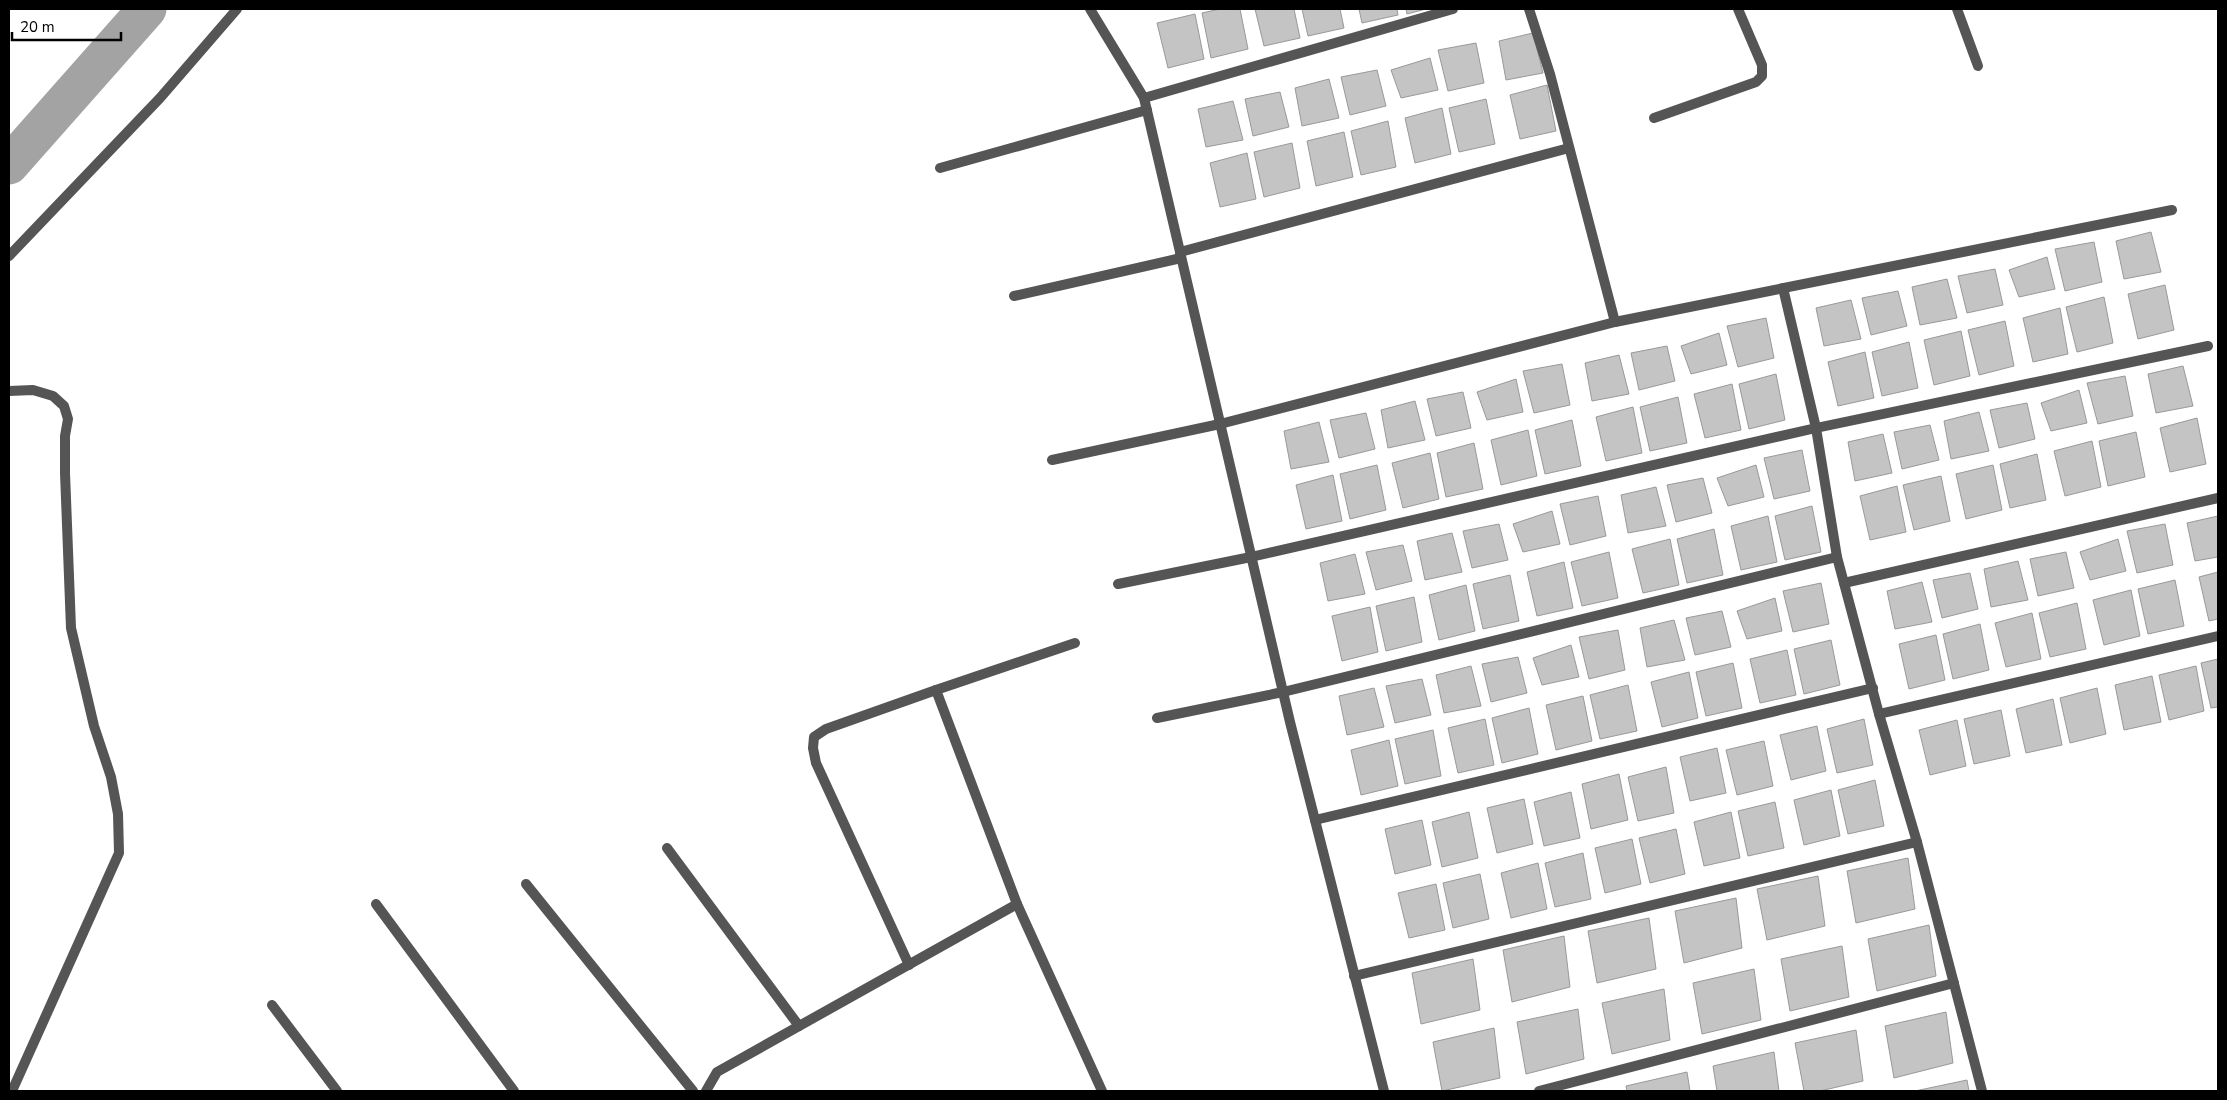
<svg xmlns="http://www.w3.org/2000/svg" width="2227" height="1100" font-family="'Nunito Sans',sans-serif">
<rect width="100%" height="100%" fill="#fff"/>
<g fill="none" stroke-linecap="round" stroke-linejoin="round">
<!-- canal -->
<path stroke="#a3a3a3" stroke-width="39" d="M9 165 147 9"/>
</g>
<!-- building -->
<g fill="#c4c4c4" stroke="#999">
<path d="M1220 9H1240L1248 49 1211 58 1202 13Z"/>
<path d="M1255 9H1294L1300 38 1264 46Z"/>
<path d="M1302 9H1340L1344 28 1308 36Z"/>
<path d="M1359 9H1397L1398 15 1362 23Z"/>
<path d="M1406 9H1426L1407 14Z"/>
<path d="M1195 14 1204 59 1168 68 1157 23Z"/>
<path d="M1533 33 1543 73 1506 80 1499 41Z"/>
<path d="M1476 43 1484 83 1448 91 1438 50Z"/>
<path d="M1430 58 1438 90 1401 98 1391 70Z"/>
<path d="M1377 70 1386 106 1350 115 1341 77Z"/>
<path d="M1329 79 1339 118 1302 126 1295 88Z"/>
<path d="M1547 85 1556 131 1520 139 1510 95Z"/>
<path d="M1280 92 1289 127 1253 136 1245 99Z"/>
<path d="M1486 99 1495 144 1459 152 1449 108Z"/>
<path d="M1233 101 1243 140 1206 147 1198 109Z"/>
<path d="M1442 108 1451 154 1415 163 1405 118Z"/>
<path d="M1388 121 1396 167 1361 175 1351 131Z"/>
<path d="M1344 132 1353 177 1316 186 1307 141Z"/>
<path d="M1292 143 1300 188 1264 197 1254 152Z"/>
<path d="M1247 153 1256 199 1220 207 1210 163Z"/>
<path d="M2151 232 2161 272 2124 279 2116 241Z"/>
<path d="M2094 242 2102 282 2065 291 2055 249Z"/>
<path d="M2047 257 2055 289 2019 297 2009 270Z"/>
<path d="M1995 269 2003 305 1967 313 1958 276Z"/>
<path d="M1947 279 1957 318 1920 325 1912 287Z"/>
<path d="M2165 285 2174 330 2138 339 2128 294Z"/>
<path d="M1898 291 1907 326 1871 335 1862 298Z"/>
<path d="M2104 297 2113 343 2077 352 2066 307Z"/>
<path d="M1851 300 1861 339 1824 346 1816 308Z"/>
<path d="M2060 308 2068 354 2033 362 2023 318Z"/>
<path d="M1766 318 1774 358 1738 367 1727 326Z"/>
<path d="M2005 321 2014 366 1979 375 1968 330Z"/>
<path d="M1961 331 1970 376 1934 385 1924 340Z"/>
<path d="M1719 333 1727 365 1691 374 1681 346Z"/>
<path d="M1909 342 1918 388 1882 396 1872 352Z"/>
<path d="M1667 346 1675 381 1639 390 1631 353Z"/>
<path d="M1865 352 1874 398 1838 406 1828 362Z"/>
<path d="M1619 355 1629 394 1592 401 1585 363Z"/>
<path d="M1562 364 1570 405 1534 413 1523 371Z"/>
<path d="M2183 366 2193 406 2156 413 2148 374Z"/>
<path d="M1776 374 1785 420 1749 429 1739 384Z"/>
<path d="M2125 376 2133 416 2098 424 2087 383Z"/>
<path d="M1516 379 1523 412 1487 420 1477 392Z"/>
<path d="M1732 384 1741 430 1705 438 1694 394Z"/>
<path d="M2079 390 2087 423 2051 431 2041 403Z"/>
<path d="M1463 392 1471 428 1436 436 1427 399Z"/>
<path d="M1678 397 1687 443 1650 451 1640 407Z"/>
<path d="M1415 401 1425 440 1388 448 1381 410Z"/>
<path d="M2027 403 2035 439 1999 448 1990 410Z"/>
<path d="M1633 407 1642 453 1606 461 1596 417Z"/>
<path d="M1979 412 1989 451 1951 459 1944 421Z"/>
<path d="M1366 413 1375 449 1339 458 1330 420Z"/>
<path d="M2197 418 2206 464 2170 472 2160 428Z"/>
<path d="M1572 420 1581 466 1545 474 1535 430Z"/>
<path d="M1319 422 1329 462 1291 469 1284 431Z"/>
<path d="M1930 425 1939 460 1902 469 1894 432Z"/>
<path d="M1528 430 1537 476 1501 485 1491 440Z"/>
<path d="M2136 432 2145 477 2108 486 2099 441Z"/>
<path d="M1883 434 1892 473 1855 481 1848 442Z"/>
<path d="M2092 441 2101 487 2065 496 2054 451Z"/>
<path d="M1474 443 1483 489 1446 497 1437 453Z"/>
<path d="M1802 450 1810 491 1774 499 1764 458Z"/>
<path d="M1430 453 1439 499 1403 508 1392 463Z"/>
<path d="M2037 454 2046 500 2010 508 2000 464Z"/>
<path d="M1377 465 1386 510 1350 519 1340 474Z"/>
<path d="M1756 465 1764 497 1728 506 1717 478Z"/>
<path d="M1993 465 2002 510 1966 519 1956 474Z"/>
<path d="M1333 475 1342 521 1306 529 1296 485Z"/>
<path d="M1941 476 1950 521 1914 530 1903 485Z"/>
<path d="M1703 478 1712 513 1676 522 1667 485Z"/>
<path d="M1897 486 1906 532 1870 540 1860 496Z"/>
<path d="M1656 487 1666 526 1628 533 1621 495Z"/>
<path d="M1598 496 1606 536 1570 545 1560 504Z"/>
<path d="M1812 506 1821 552 1785 560 1775 516Z"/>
<path d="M1552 511 1560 544 1523 552 1513 524Z"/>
<path d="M1768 516 1777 562 1741 570 1731 526Z"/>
<path d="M2218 516V557L2195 561 2187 523Z"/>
<path d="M1499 524 1508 560 1472 568 1463 531Z"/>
<path d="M2165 524 2173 565 2137 573 2127 531Z"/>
<path d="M1714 529 1723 575 1687 583 1677 539Z"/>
<path d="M1452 533 1462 572 1425 580 1417 541Z"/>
<path d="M1670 539 1679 585 1643 593 1632 549Z"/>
<path d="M2118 539 2126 571 2090 580 2080 552Z"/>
<path d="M1403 545 1412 581 1376 590 1366 552Z"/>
<path d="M1609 552 1618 598 1582 606 1571 562Z"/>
<path d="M2066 552 2074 588 2038 596 2030 559Z"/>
<path d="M1355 554 1365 594 1328 601 1320 563Z"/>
<path d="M2018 561 2028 600 1991 607 1984 569Z"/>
<path d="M1564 562 1573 608 1537 616 1527 572Z"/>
<path d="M2218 572V619L2209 621 2199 577Z"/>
<path d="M1970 573 1978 609 1942 618 1933 580Z"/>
<path d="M1510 575 1519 621 1483 629 1473 584Z"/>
<path d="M2175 580 2184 626 2148 634 2138 589Z"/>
<path d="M1922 582 1932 622 1895 629 1887 591Z"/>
<path d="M1821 583 1829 624 1793 632 1783 591Z"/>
<path d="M1466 585 1475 631 1439 640 1429 595Z"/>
<path d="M2131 590 2140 636 2104 645 2093 600Z"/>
<path d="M1414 597 1422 642 1386 651 1376 606Z"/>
<path d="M1775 598 1782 631 1747 639 1737 611Z"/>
<path d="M2077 603 2086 649 2050 657 2039 613Z"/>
<path d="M1370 607 1378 652 1342 661 1332 616Z"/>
<path d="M1722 611 1731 647 1695 655 1686 618Z"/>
<path d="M2032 613 2041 659 2006 667 1995 623Z"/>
<path d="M1674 620 1685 660 1647 667 1640 628Z"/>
<path d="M1980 624 1989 670 1953 679 1943 634Z"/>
<path d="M1618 630 1625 670 1589 679 1579 637Z"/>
<path d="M1936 635 1945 680 1909 689 1899 644Z"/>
<path d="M1831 640 1840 685 1804 694 1794 649Z"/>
<path d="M1571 645 1579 677 1542 685 1533 658Z"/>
<path d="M1787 650 1796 695 1760 703 1750 659Z"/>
<path d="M1518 657 1527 693 1491 702 1482 664Z"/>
<path d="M2218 659V707L2211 708 2201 663Z"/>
<path d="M1733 663 1742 708 1706 716 1696 672Z"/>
<path d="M1471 666 1481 706 1444 713 1436 675Z"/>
<path d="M2196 666 2204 711 2169 720 2159 675Z"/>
<path d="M1689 672 1698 718 1662 727 1651 682Z"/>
<path d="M2152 676 2161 722 2124 730 2115 685Z"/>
<path d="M1422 679 1431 715 1395 723 1386 686Z"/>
<path d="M1628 685 1637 731 1600 739 1590 695Z"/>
<path d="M1374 688 1384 727 1347 735 1339 696Z"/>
<path d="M2097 688 2106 734 2070 743 2060 698Z"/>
<path d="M1583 696 1592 741 1556 750 1546 705Z"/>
<path d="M2053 699 2062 745 2026 753 2016 709Z"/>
<path d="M1529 708 1538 754 1502 763 1492 718Z"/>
<path d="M2001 710 2010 756 1974 764 1964 719Z"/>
<path d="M1485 719 1494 765 1458 773 1448 728Z"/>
<path d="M1864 719 1873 765 1837 773 1827 729Z"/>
<path d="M1957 720 1966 766 1930 775 1919 730Z"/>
<path d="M1817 726 1826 771 1791 780 1780 735Z"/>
<path d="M1433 730 1441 776 1405 784 1395 739Z"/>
<path d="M1389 740 1398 786 1361 795 1351 750Z"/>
<path d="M1764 741 1773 786 1737 795 1726 750Z"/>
<path d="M1717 748 1726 793 1690 801 1680 757Z"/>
<path d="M1666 767 1674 813 1638 821 1628 777Z"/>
<path d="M1619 774 1628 820 1591 829 1582 784Z"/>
<path d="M1875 780 1884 826 1848 834 1838 790Z"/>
<path d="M1831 790 1840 836 1804 845 1794 800Z"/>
<path d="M1571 792 1580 838 1544 846 1534 802Z"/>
<path d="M1524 799 1533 844 1497 853 1487 808Z"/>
<path d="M1775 802 1784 848 1748 856 1738 811Z"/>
<path d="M1469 812 1478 858 1442 867 1432 822Z"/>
<path d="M1731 812 1740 858 1704 866 1694 822Z"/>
<path d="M1422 820 1431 865 1395 874 1385 829Z"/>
<path d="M1676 829 1685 874 1650 883 1639 838Z"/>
<path d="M1632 839 1641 884 1605 893 1595 848Z"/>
<path d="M1583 853 1591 899 1555 907 1545 863Z"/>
<path d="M1908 858 1915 909 1856 923 1847 871Z"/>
<path d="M1538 863 1547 909 1511 918 1501 873Z"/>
<path d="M1480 874 1489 919 1453 928 1443 883Z"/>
<path d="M1818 876 1825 926 1767 940 1757 889Z"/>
<path d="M1436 884 1445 930 1409 938 1398 893Z"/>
<path d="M1736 898 1742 948 1684 963 1675 911Z"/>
<path d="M1649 918 1656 969 1597 983 1588 931Z"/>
<path d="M1929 925 1936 976 1877 991 1868 939Z"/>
<path d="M1564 936 1570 987 1512 1002 1503 950Z"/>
<path d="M1842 946 1849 997 1790 1011 1781 959Z"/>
<path d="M1473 959 1480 1010 1421 1024 1412 973Z"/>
<path d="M1754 969 1761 1020 1702 1034 1693 983Z"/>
<path d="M1664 989 1670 1040 1612 1054 1602 1003Z"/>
<path d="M1578 1009 1584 1059 1526 1074 1517 1022Z"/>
<path d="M1946 1012 1953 1063 1894 1078 1885 1026Z"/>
<path d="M1494 1028 1500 1078 1442 1091 1433 1042Z"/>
<path d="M1856 1030 1863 1081 1820 1091H1804L1795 1043Z"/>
<path d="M1774 1052 1779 1091H1717L1713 1066Z"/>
<path d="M1687 1072 1690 1091H1627L1626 1086Z"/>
<path d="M1967 1080 1969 1091H1915Z"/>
</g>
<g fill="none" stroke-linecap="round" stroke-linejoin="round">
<!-- minor -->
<g stroke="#555" stroke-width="10">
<path d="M1090 9 1144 98 1290 722 1384 1091"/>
<path d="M1957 9 1978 66"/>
<path d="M1144 98 1453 9"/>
<path d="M1654 118 1756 82 1762 76V65L1738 9"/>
<path d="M940 168 1147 110"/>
<path d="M1180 252 1569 148"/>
<path d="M9 256 160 98 237 9"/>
<path d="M1014 296 1181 258"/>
<path d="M1615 322 2172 210"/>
<path d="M9 391 33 390 53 396 64 406 68 419 65 436V473L71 628 94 726 111 777 118 814 119 853 12 1091"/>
<path d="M1052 460 1220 424 1615 322 1550 74 1529 9"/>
<path d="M1844 583 2218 498"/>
<path d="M1118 584 1251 557 1816 428 2208 346"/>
<path d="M1879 714 2218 636"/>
<path d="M1157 718 1283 692 1837 557"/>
<path d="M1315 820 1873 688"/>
<path d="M1917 842 1982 1091"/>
<path d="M667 848 799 1026"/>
<path d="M526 884 693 1091"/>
<path d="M376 904 514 1091"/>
<path d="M1017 904 1102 1091"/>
<path d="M909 965 816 763 813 748 814 737 826 729 936 690"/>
<path d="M1354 976 1917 842 1879 714 1837 557 1816 428 1783 288"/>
<path d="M272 1005 337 1091"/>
<path d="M706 1091 717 1072 1017 904 936 690 1075 643"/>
<path d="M1539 1091 1954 983"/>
</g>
</g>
<!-- border -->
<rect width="2227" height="1100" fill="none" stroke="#000000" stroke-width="20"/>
<!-- scale -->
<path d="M12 32v8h109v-8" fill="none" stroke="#000000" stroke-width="2.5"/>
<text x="20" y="32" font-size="15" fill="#000000" stroke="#ffffff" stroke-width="4" paint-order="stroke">20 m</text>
</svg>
